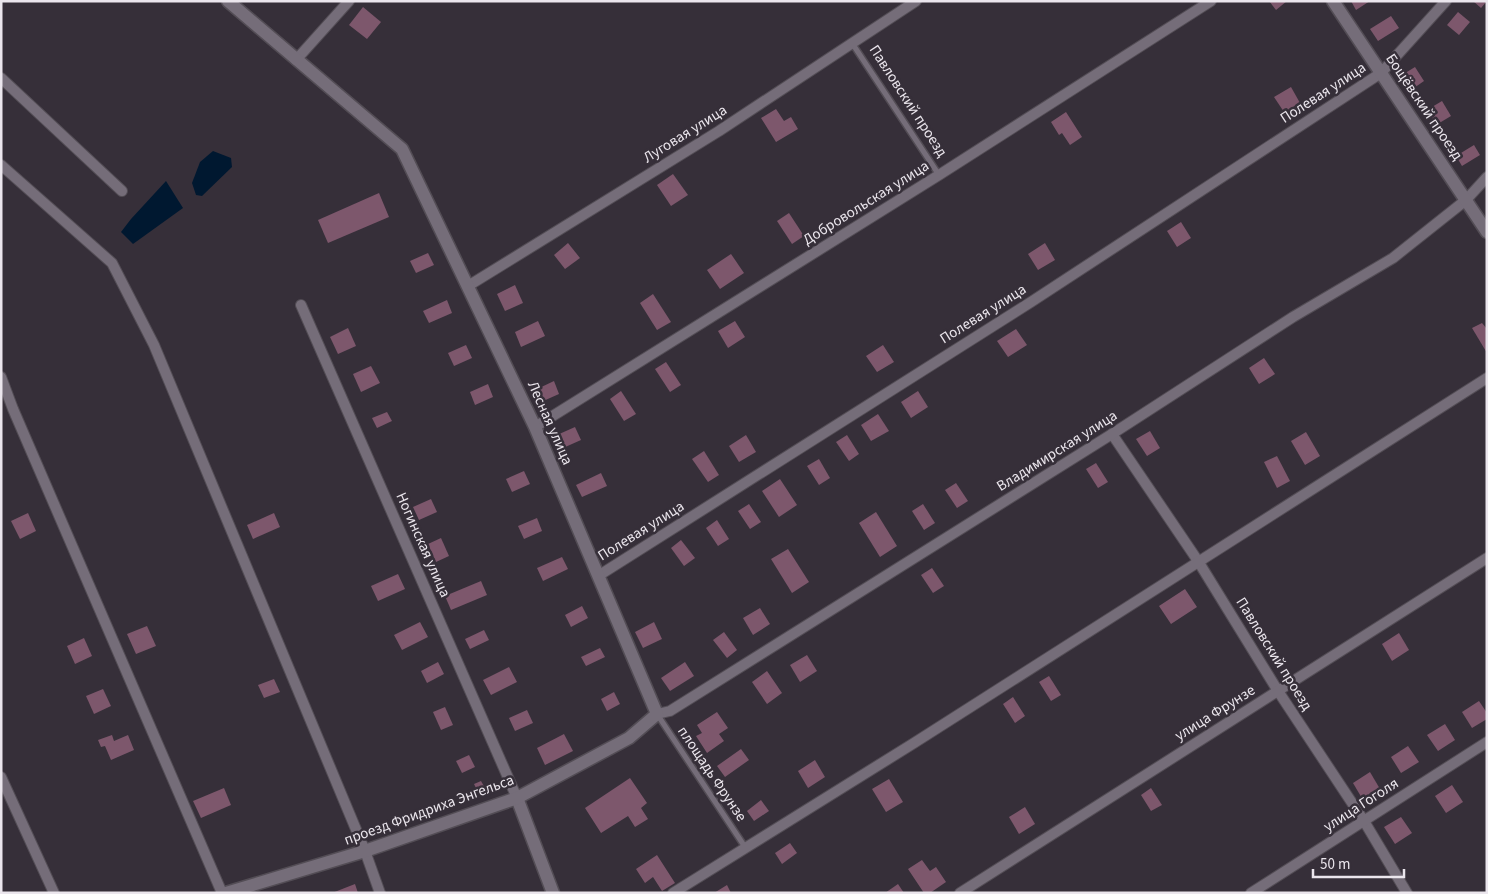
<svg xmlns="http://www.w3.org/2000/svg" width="1488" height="894" font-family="'Source Sans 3',sans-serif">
<rect width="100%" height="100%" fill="#362f39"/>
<!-- water -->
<g fill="#001830">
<path d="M213 151 231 158 232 167 202 196 196 195 192 183 200 162Z"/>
<path d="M166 181 183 208 133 244 121 232 131 219Z"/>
</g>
<!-- building -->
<g fill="#7d576c">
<path d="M1269 1H1287L1276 10Z"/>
<path d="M1351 1H1370L1356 10Z"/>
<path d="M1473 1H1487L1481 8Z"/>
<path d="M363 7 381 22 367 39 349 25Z"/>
<path d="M1458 12 1470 22 1459 35 1447 25Z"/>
<path d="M1391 16 1399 28 1378 41 1370 29Z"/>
<path d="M1415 67 1424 81 1411 90 1402 75Z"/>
<path d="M1291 87 1300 103 1284 112 1274 97Z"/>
<path d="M1442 101 1451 116 1436 125 1427 110Z"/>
<path d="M776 109 784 121 791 117 798 129 776 142 761 118Z"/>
<path d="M1066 112 1082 137 1070 145 1062 133 1059 135 1051 122Z"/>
<path d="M1474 145 1480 155 1462 166 1456 156Z"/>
<path d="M673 174 688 195 671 206 657 185Z"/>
<path d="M379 193 389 217 328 243 318 220Z"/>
<path d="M789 213 804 236 792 244 777 221Z"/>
<path d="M1181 222 1191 238 1177 247 1167 231Z"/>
<path d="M568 243 580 258 565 269 554 255Z"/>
<path d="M1045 243 1055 260 1038 270 1028 254Z"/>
<path d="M428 253 434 265 416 273 410 261Z"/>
<path d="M731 254 744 273 720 289 707 270Z"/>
<path d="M515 285 523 303 505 311 497 294Z"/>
<path d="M653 294 671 322 657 330 640 303Z"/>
<path d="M447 300 452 313 429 323 423 311Z"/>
<path d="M538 321 545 336 521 347 515 332Z"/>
<path d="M735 321 745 337 728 348 718 331Z"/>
<path d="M1482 323 1487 329V353L1472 328Z"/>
<path d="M348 328 356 346 338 354 330 337Z"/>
<path d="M1016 329 1027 345 1008 357 997 341Z"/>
<path d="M466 345 472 358 454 366 448 353Z"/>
<path d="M883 345 894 362 877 372 866 356Z"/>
<path d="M1264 358 1275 374 1259 384 1249 368Z"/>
<path d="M666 362 681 385 670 392 655 369Z"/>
<path d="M371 366 380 383 361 392 353 374Z"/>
<path d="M554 381 559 394 541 402 535 390Z"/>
<path d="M488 384 493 397 475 405 470 392Z"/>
<path d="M621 391 636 414 624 421 610 399Z"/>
<path d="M918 391 928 407 911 418 901 402Z"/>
<path d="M387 412 392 421 377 428 372 418Z"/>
<path d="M878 414 889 431 871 441 861 425Z"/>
<path d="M575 427 581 440 563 448 557 435Z"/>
<path d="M1150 431 1160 448 1147 456 1136 439Z"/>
<path d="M1306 432 1320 456 1305 465 1291 441Z"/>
<path d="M746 435 756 452 739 462 729 446Z"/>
<path d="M847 435 859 454 849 461 836 442Z"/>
<path d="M704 451 719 475 708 482 692 459Z"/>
<path d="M1277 456 1290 481 1277 488 1264 462Z"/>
<path d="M819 459 830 478 819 485 807 466Z"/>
<path d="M1096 463 1108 482 1098 488 1086 469Z"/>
<path d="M524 471 530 484 512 492 506 479Z"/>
<path d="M601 473 607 486 582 497 576 485Z"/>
<path d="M780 479 797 505 779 517 762 491Z"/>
<path d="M956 483 968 501 957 508 945 490Z"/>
<path d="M431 499 437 512 419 520 413 507Z"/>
<path d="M749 504 761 522 750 529 738 511Z"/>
<path d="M923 504 935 523 924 530 912 511Z"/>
<path d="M876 512 897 546 880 557 859 523Z"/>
<path d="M28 513 36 531 20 539 11 521Z"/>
<path d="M274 513 280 527 253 539 247 525Z"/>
<path d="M537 518 542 531 524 539 518 526Z"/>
<path d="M717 520 729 539 718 546 706 528Z"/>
<path d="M441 538 449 556 436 562 428 544Z"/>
<path d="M681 540 695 558 684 566 671 548Z"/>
<path d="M788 549 809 582 792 593 771 559Z"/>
<path d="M562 557 568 569 543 581 537 568Z"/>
<path d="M932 568 944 586 933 593 921 575Z"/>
<path d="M398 574 405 589 378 601 371 586Z"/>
<path d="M481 581 487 595 451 610 445 596Z"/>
<path d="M1185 589 1197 607 1171 624 1159 606Z"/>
<path d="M582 606 588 618 571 627 565 615Z"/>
<path d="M760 608 770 624 753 635 743 618Z"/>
<path d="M420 622 428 637 402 650 394 635Z"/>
<path d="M654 622 662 639 643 648 635 632Z"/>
<path d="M147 626 156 646 136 654 127 634Z"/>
<path d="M484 630 489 640 470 649 465 639Z"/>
<path d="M724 632 737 650 727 658 713 640Z"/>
<path d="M1399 633 1409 650 1392 661 1382 644Z"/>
<path d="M84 638 92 656 75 664 67 646Z"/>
<path d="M600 648 605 657 586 666 581 657Z"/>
<path d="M807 655 817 671 800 682 790 665Z"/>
<path d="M438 662 444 674 427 683 421 671Z"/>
<path d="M685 662 694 676 670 691 661 678Z"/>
<path d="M509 667 517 682 491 695 483 680Z"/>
<path d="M767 671 782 693 767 704 752 682Z"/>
<path d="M1049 676 1061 695 1051 701 1039 682Z"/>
<path d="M274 679 280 692 264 698 258 685Z"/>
<path d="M103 689 111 706 94 714 86 696Z"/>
<path d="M614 692 620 704 607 711 601 699Z"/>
<path d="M1013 697 1025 716 1015 723 1003 704Z"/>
<path d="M1479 701 1487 713V719L1472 728 1462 712Z"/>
<path d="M445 707 453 725 441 730 433 712Z"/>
<path d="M527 710 533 723 515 731 509 718Z"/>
<path d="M717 712 728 728 719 734 724 741 707 753 696 736 702 733 697 725Z"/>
<path d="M1445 724 1455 740 1438 751 1427 735Z"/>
<path d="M564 734 573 751 545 765 537 748Z"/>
<path d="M112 735 114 741 128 735 134 750 111 760 105 746 101 747 98 740Z"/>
<path d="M1408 746 1419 762 1401 773 1391 757Z"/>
<path d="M741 749 749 760 725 777 717 766Z"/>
<path d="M469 755 475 767 462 773 456 761Z"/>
<path d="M815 760 825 777 808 788 798 771Z"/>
<path d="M1370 772 1380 789 1363 800 1353 783Z"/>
<path d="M630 778 647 803 641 808 648 819 635 827 628 816 601 833 585 808Z"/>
<path d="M889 779 903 802 886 812 872 789Z"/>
<path d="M481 781 485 788 478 792 474 784Z"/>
<path d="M1452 785 1463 802 1446 813 1435 796Z"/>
<path d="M224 788 231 805 201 818 193 801Z"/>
<path d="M1151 788 1162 805 1151 811 1141 795Z"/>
<path d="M761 800 769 811 754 821 747 811Z"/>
<path d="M1025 807 1035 824 1019 834 1009 817Z"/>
<path d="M1401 817 1412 833 1395 844 1384 827Z"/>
<path d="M790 843 797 853 782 864 775 853Z"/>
<path d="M657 855 675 883 662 891 653 877 645 883 636 869Z"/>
<path d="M922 860 930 871 936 867 946 882 930 893H924L908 869Z"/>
<path d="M355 884 358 893H332Z"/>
<path d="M898 884 904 893H885Z"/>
<path d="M727 885 731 893H714Z"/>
</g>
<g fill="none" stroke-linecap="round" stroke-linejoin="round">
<!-- service casing -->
<g stroke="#534d55" stroke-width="8">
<g id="service">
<path d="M852 43 939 175"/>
<path d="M657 714 745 847"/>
</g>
</g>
<!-- minor casing -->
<g stroke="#534d55" stroke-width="12">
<g id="minor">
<path d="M296 60 349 1"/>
<path d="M1 78 122 191"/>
<path d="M1 165 112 263 154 345 365 851 380 893"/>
<path d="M468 286 719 131 916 1"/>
<path d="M301 305 517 798"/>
<path d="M1 377 13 409 222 893"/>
<path d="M535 427 939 175 1211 1"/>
<path d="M1112 434 1198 561 1278 691 1364 821 1407 893"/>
<path d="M598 576 1031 302 1381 73 1446 1"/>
<path d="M657 714 670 711 1112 434 1293 317 1393 258 1466 200 1487 177"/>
<path d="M1 777 54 893"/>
<path d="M673 893 914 743 1487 378"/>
<path d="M960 893 1487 558"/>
<path d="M1251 893 1487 742"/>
</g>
</g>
<!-- tertiary casing -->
<g stroke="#534d55" stroke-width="15">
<g id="tertiary">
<path d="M1333 1 1487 232"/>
<path d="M517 798 553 893"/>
<path d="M226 893 365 851 517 798 629 738 657 714 535 427 402 149 228 1"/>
</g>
</g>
<!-- service -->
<use href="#service" stroke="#756d79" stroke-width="5"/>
<!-- minor -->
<use href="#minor" stroke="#756d79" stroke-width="10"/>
<!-- tertiary -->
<use href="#tertiary" stroke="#756d79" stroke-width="12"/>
</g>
<g text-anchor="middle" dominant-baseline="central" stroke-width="5" stroke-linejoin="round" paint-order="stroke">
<!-- street labels -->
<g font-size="15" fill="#ebe6ed" stroke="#362f39">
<text transform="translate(1323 93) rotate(-33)">Полевая улица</text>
<text transform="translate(908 101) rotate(57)">Павловский проезд</text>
<text transform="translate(1424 107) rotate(56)">Бощёвский проезд</text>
<text transform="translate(685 134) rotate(-32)">Луговая улица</text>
<text transform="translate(866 203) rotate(-32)">Добровольская улица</text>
<text transform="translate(983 314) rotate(-32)">Полевая улица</text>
<text transform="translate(550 423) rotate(66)">Лесная улица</text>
<text transform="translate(1057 451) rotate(-32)">Владимирская улица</text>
<text transform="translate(641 531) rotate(-32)">Полевая улица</text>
<text transform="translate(423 545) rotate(66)">Ногинская улица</text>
<text transform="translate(1274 654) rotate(58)">Павловский проезд</text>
<text transform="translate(1215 713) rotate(-32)">улица Фрунзе</text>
<text transform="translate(712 774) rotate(56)">площадь Фрунзе</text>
<text transform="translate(1361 805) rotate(-33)">улица Гоголя</text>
<text transform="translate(429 810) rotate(-20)">проезд Фридриха Энгельса</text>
</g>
</g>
<!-- border -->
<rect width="1488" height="894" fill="none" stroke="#ebe6ed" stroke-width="5"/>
<!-- scale -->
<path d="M1313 869v8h91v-8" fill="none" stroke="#ebe6ed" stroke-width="2.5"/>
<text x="1320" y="869" font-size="15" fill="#ebe6ed" stroke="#362f39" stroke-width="4" paint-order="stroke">50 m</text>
</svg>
